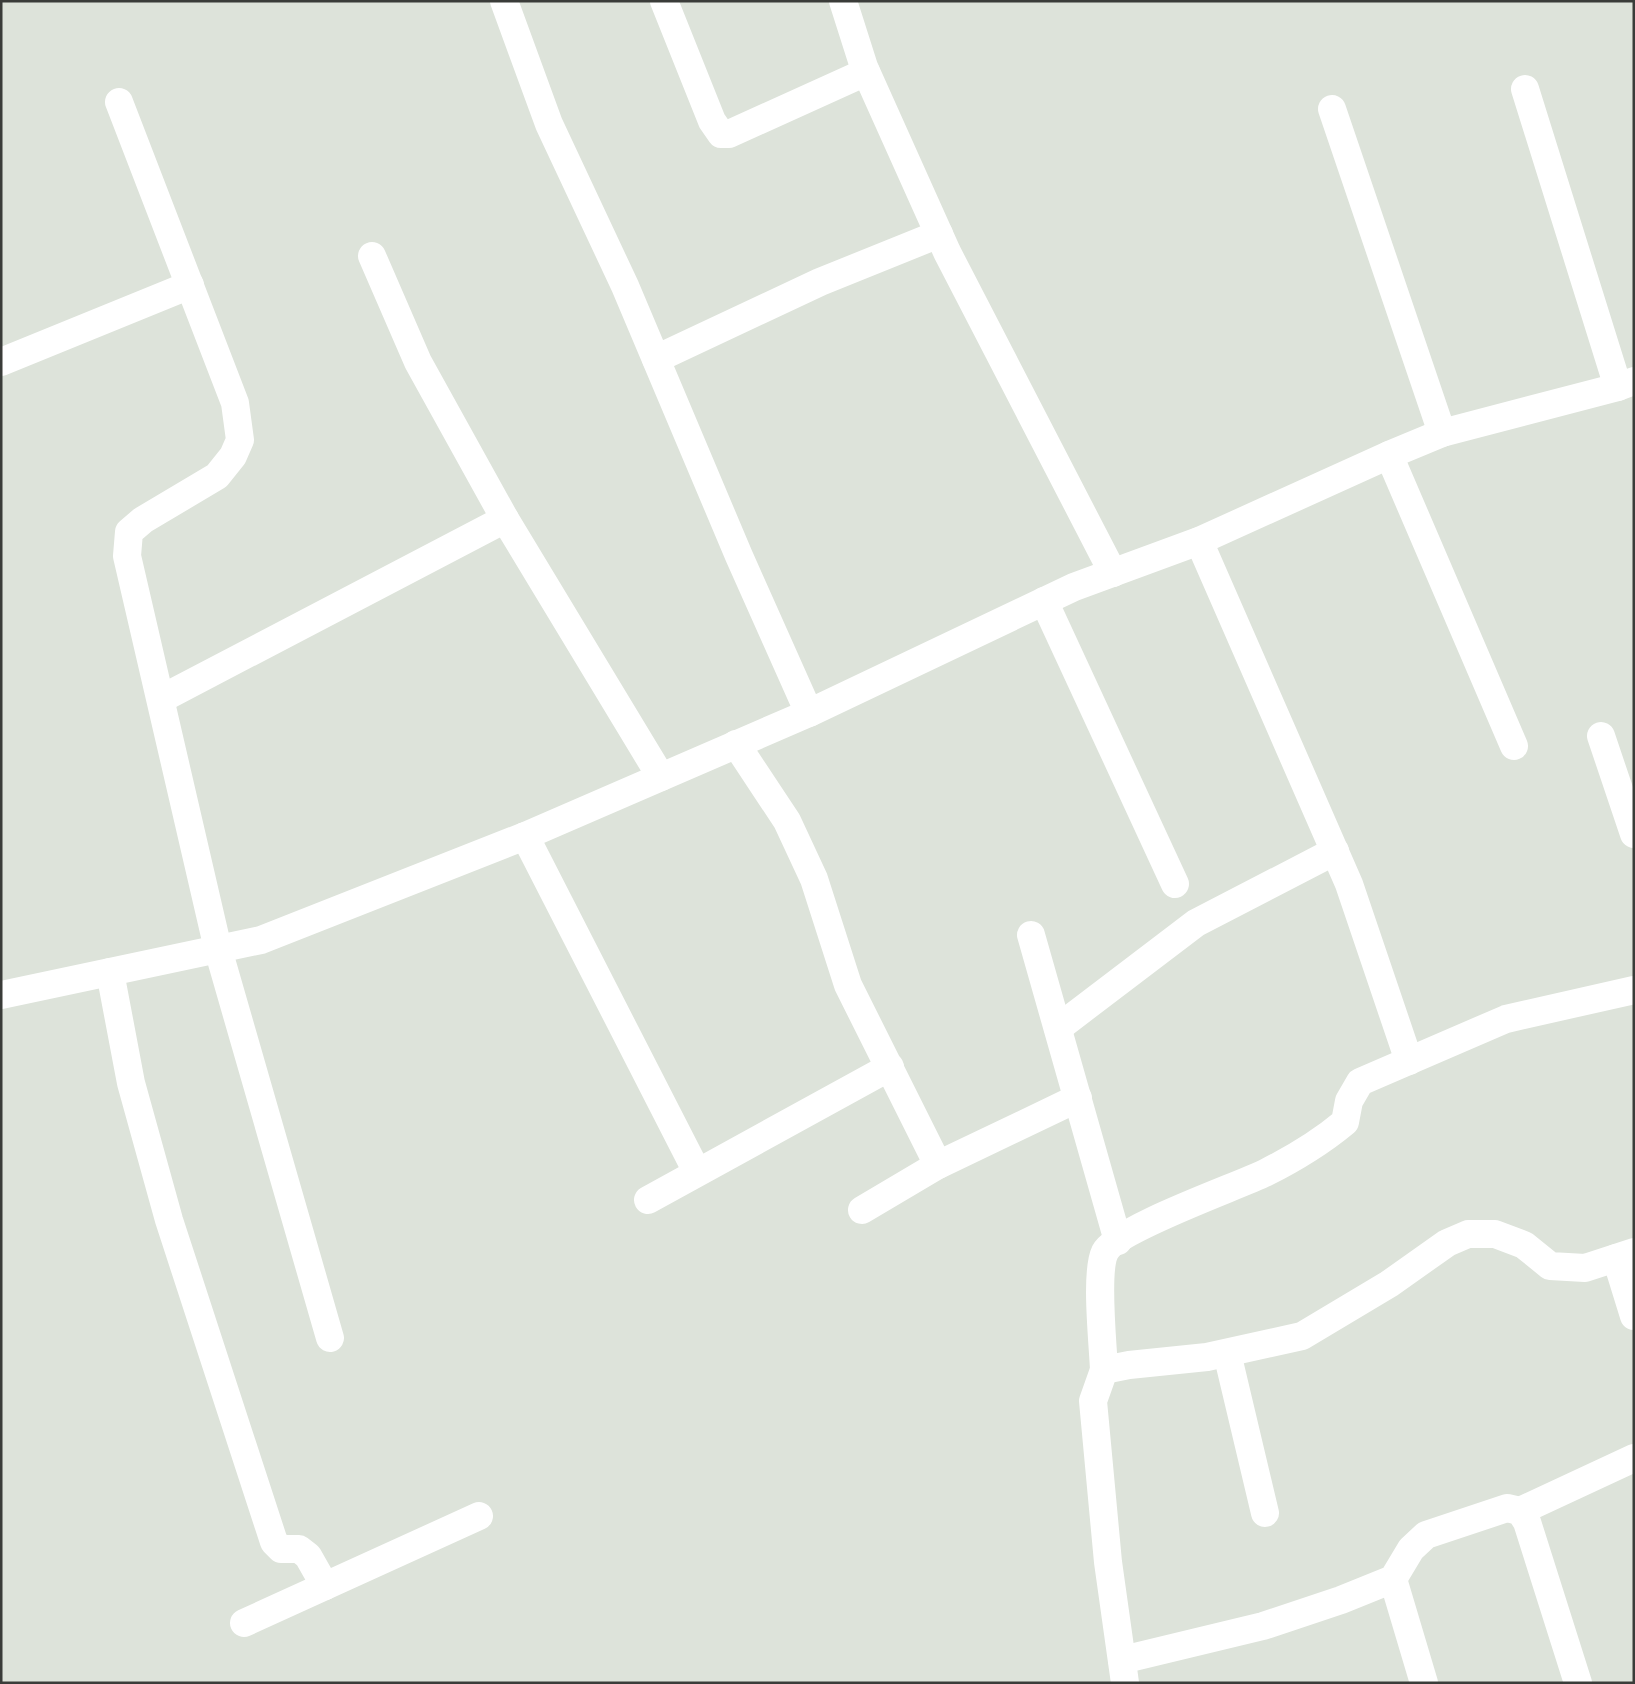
<svg xmlns="http://www.w3.org/2000/svg" width="1635" height="1684" font-family="Helvetica,sans-serif">
<rect width="100%" height="100%" fill="#dde3da"/>
<g fill="none" stroke-linecap="round" stroke-linejoin="round">
<!-- minor -->
<g stroke="#fff" stroke-width="28">
<path d="M504 1 549 124 625 286 739 556 809 713"/>
<path d="M664 1 712 121 721 134H729L866 72"/>
<path d="M843 1 864 67 947 252 1113 573"/>
<path d="M1525 89 1618 387"/>
<path d="M119 102 235 403 240 440 233 456 217 476 143 520 129 532 127 556 218 949 330 1338"/>
<path d="M1332 109 1442 433"/>
<path d="M372 256 418 362 505 519 661 777"/>
<path d="M656 359 820 282 939 234"/>
<path d="M1 362 190 285"/>
<path d="M1389 455 1514 746"/>
<path d="M1199 541 1349 884 1409 1061"/>
<path d="M1044 601 1175 884"/>
<path d="M161 699 505 519"/>
<path d="M1601 736 1634 834"/>
<path d="M736 744 787 821 814 879 848 985 938 1165"/>
<path d="M525 836 697 1172"/>
<path d="M1031 935 1118 1241"/>
<path d="M110 972 131 1083 169 1220 274 1542 281 1549H299L308 1556 325 1586"/>
<path d="M1 995 261 940 525 836 809 713 1074 587 1199 541 1389 455 1442 433 1618 387 1634 381"/>
<path d="M1058 1028 1196 923 1335 851"/>
<path d="M648 1200 890 1067"/>
<path d="M862 1210 938 1165 1078 1098"/>
<path d="M1616 1258 1634 1316"/>
<path d="M1227 1353 1265 1513"/>
<path d="M1104 1370C1103 1344 1095 1272 1105 1252 1116 1229 1236 1187 1265 1173 1293 1159 1321 1142 1345 1122L1349 1101 1360 1082 1506 1019 1634 990"/>
<path d="M1520 1511 1634 1458"/>
<path d="M1393 1579 1424 1683"/>
<path d="M244 1623 479 1516"/>
<path d="M1122 1660 1263 1626 1341 1600 1393 1579 1411 1549 1426 1535 1507 1508 1520 1511 1527 1522 1578 1683"/>
<path d="M1125 1683 1108 1562 1093 1401 1104 1370 1129 1365 1207 1357 1302 1336 1389 1284 1447 1243 1468 1234H1495L1524 1245 1550 1266 1585 1268 1634 1252"/>
</g>
</g>
<!-- border -->
<rect width="1635" height="1684" fill="none" stroke="#3a3c39" stroke-width="5"/>
</svg>
